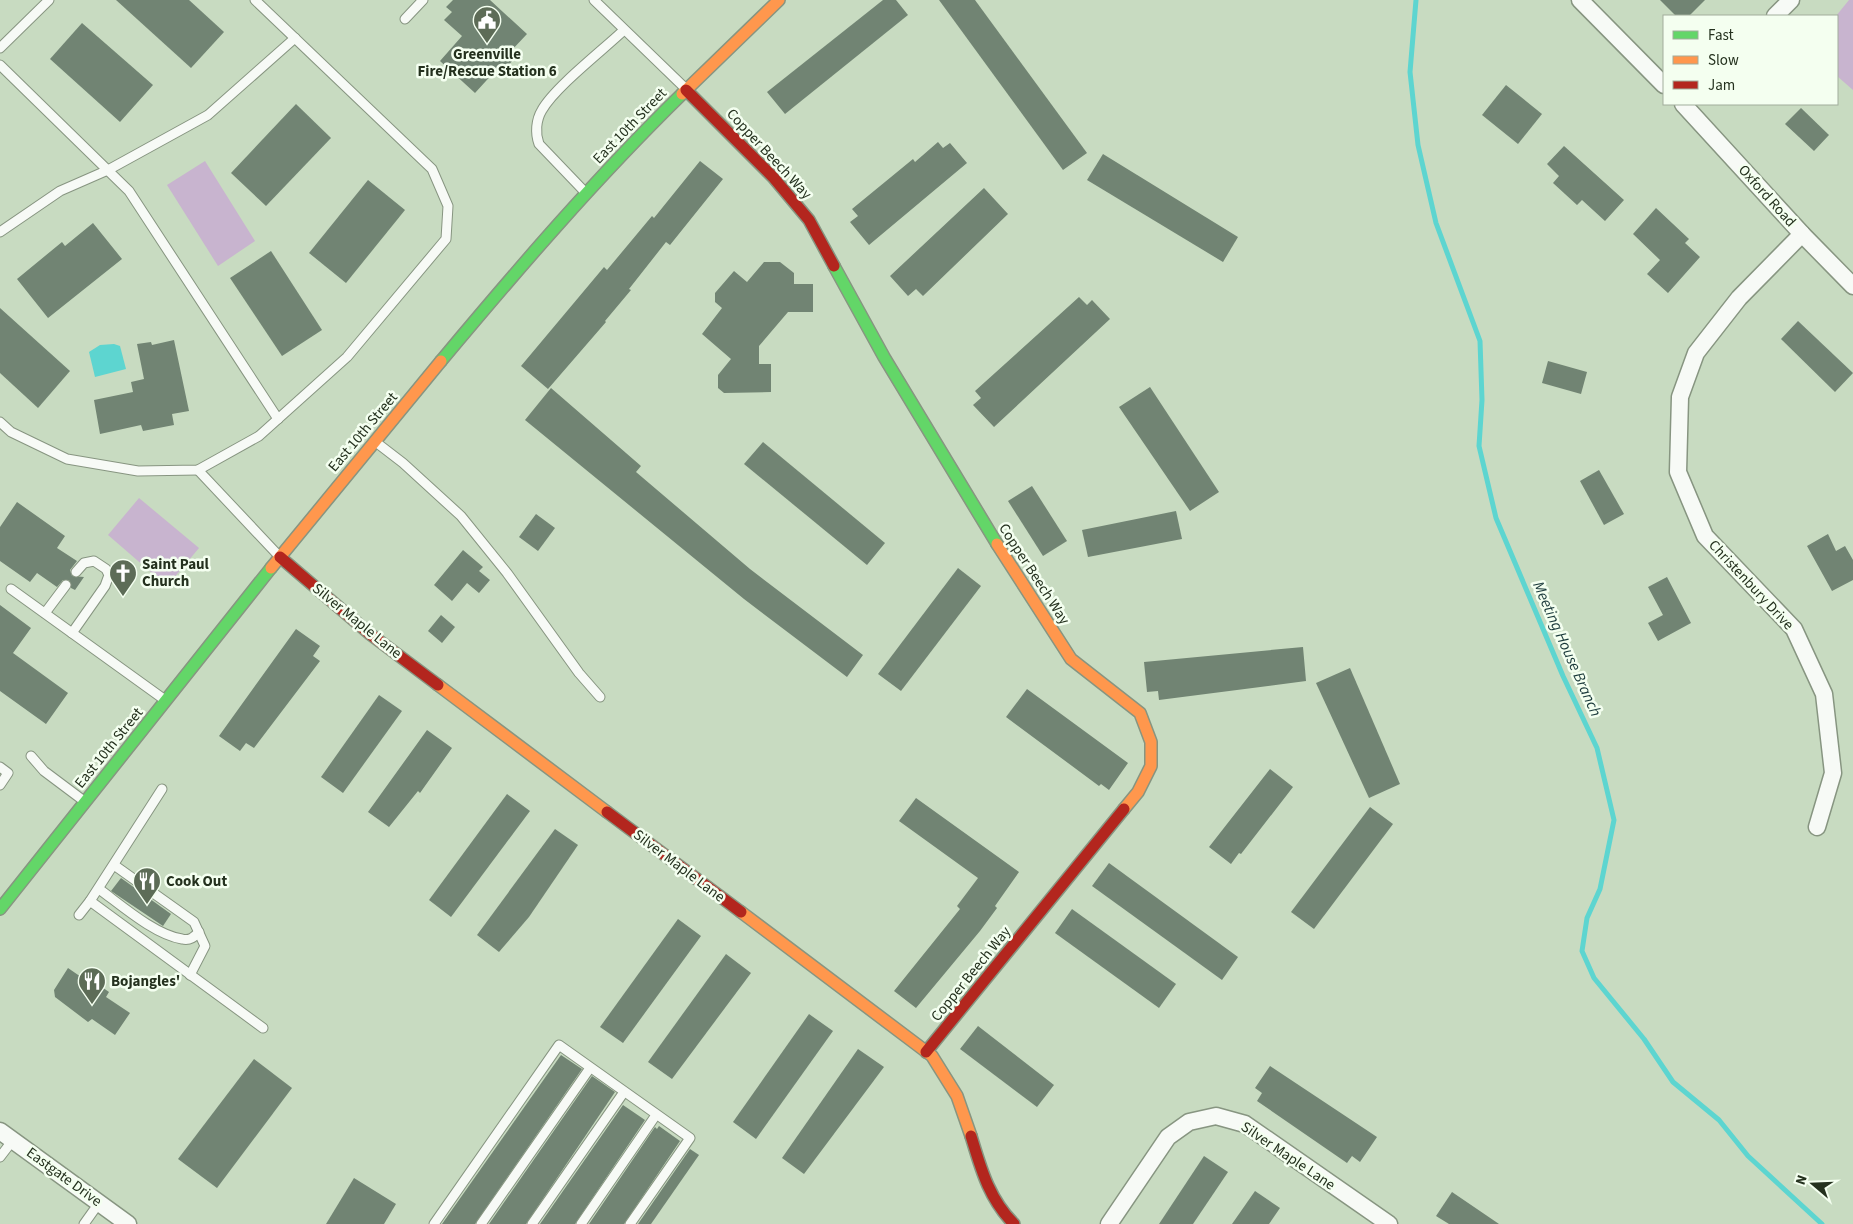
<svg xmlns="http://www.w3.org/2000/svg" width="1853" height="1224" font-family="'Source Sans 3',sans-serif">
<rect width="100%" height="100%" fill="#c8dbc1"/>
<!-- green -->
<g fill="#c8b4cf">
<path d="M1849 0H1853V90L1837 76 1836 16Z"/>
<path d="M205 161 255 241 218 266 167 185Z"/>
<path d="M139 498 199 548 167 586 108 535Z"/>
</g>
<!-- water -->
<path fill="#5dd5d0" d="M114 344 120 346 126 369 95 377 89 352 100 345Z"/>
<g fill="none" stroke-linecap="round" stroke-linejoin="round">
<!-- stream -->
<path stroke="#5dd5d0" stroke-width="5" d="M1416 0 1410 72 1418 145 1436 223 1480 341 1482 400 1479 446 1496 518 1563 676 1597 748 1614 820 1600 889 1587 918 1582 951 1594 978 1644 1039 1673 1082 1719 1120 1748 1156 1822 1224"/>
</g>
<!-- building -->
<g fill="#718473">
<path d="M116 0H189L224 32 191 68Z"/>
<path d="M453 0H490L527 34 511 51 517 56 500 74 496 70 475 93 440 61 462 36 444 20 452 12 446 7Z"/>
<path d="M883 0H896L908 15 785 114 767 92Z"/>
<path d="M939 0H975L1087 153 1063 170Z"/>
<path d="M1660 0H1705L1689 16H1676Z"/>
<path d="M82 23 153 85 120 122 50 59Z"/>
<path d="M1506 85 1542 114 1518 144 1482 115Z"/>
<path d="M296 104 331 138 266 206 231 173Z"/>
<path d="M1801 108 1829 135 1814 151 1785 124Z"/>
<path d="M938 142 943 148 950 143 967 163 869 245 850 222 858 216 852 209 913 159 915 162Z"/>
<path d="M1564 146 1624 200 1605 221 1582 200 1577 205 1553 183 1559 176 1547 164Z"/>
<path d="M1103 154 1238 237 1223 262 1087 180Z"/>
<path d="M700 161 723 179 670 245 666 242 629 289 631 290 605 321 606 322 548 389 521 366 604 267 607 270 652 216 654 218Z"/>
<path d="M368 180 405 210 346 283 309 253Z"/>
<path d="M984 188 1008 214 923 296 916 289 908 296 890 276Z"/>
<path d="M1656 208 1689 239 1685 243 1700 257 1668 293 1647 274 1660 260 1633 234Z"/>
<path d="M93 223 122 259 48 318 17 279 62 242 65 246Z"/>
<path d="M271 251 322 330 282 356 230 278Z"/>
<path d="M764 262H780L794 273V284H813V312H788L759 346V364H771V392L724 393 718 388V375L731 359 702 334 722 308 715 302V293L734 271 747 282Z"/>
<path d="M1079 297 1087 305 1092 300 1110 319 994 427 973 405 981 398 975 391Z"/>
<path d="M0 308 70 371 38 408 0 373Z"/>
<path d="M1798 321 1853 373 1835 392 1781 339Z"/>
<path d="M174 340 189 411 172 414 174 425 143 431 141 425 100 434 94 400 133 392 131 382 144 379 137 344 151 342 152 345Z"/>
<path d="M1548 361 1587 372 1581 394 1542 383Z"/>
<path d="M1150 387 1219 492 1190 511 1119 407Z"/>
<path d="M551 388 641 466 636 472 750 569 863 655 847 677 744 599 525 420Z"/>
<path d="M763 442 885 543 867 565 744 464Z"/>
<path d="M1599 470 1624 514 1604 525 1580 481Z"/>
<path d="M1032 486 1067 541 1043 556 1008 501Z"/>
<path d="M17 502 65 536 57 548 77 561 70 570 72 576 84 577 75 590 71 588 69 580H63L57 587 37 573 30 582 0 561V527Z"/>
<path d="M1176 511 1182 539 1088 557 1082 530Z"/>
<path d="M536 514 555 528 538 551 519 537Z"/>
<path d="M1828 534 1836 551 1845 546 1853 560V580L1832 591 1807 546Z"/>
<path d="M463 550 483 567 479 571 490 580 479 593 467 583 452 601 434 585Z"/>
<path d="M958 568 981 586 901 691 878 674Z"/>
<path d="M1667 577 1691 623 1658 641 1648 623 1663 615 1648 587Z"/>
<path d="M0 605 31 628 13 653 68 693 46 724 0 691Z"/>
<path d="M441 615 455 627 442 643 428 631Z"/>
<path d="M296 629 320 646 313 656 320 661 254 748 246 743 240 751 219 736Z"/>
<path d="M1303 647 1306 681 1159 700 1158 691 1147 692 1144 662Z"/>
<path d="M1350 668 1400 784 1369 798 1316 683Z"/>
<path d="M1027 689 1128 763 1109 790 1101 784 1099 786 1006 717Z"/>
<path d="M379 695 402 711 343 793 321 777Z"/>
<path d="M427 730 452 748 420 793 418 791 389 827 368 812Z"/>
<path d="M1270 769 1293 787 1241 854 1239 853 1231 864 1209 847Z"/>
<path d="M507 794 530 811 451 917 429 900Z"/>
<path d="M916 798 1019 872 995 906 997 908 980 931 916 1008 894 991 960 909 957 906 978 878 899 821Z"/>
<path d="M1370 807 1393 824 1314 929 1291 912Z"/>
<path d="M555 829 578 845 529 917 499 952 477 935Z"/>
<path d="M1109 863 1238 957 1222 980 1092 886Z"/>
<path d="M121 878 171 914 163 926 111 891Z"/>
<path d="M1072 909 1176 984 1159 1008 1055 933Z"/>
<path d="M678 919 701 936 623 1043 600 1027Z"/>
<path d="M726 954 751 973 672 1079 648 1062Z"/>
<path d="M68 968 84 979 86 976 109 992 106 997 130 1013 115 1035 92 1019 88 1022 55 997 54 990Z"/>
<path d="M809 1014 833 1031 756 1139 733 1122Z"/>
<path d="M978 1026 1054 1085 1037 1107 960 1049Z"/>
<path d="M858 1049 884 1067 804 1174 782 1158Z"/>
<path d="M561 1055 582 1069 475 1224H442Z"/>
<path d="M254 1059 292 1088 217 1188 178 1159Z"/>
<path d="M1270 1066 1377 1137 1360 1162 1352 1156 1347 1163 1257 1101 1262 1093 1255 1088Z"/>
<path d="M592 1076 615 1092 526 1224H489Z"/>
<path d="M623 1105 645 1120 575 1224H540Z"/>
<path d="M659 1126 680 1141 624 1224H589L655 1127 657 1129Z"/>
<path d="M690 1149 699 1155 651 1224H638Z"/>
<path d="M1204 1156 1228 1172 1193 1224H1159Z"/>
<path d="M354 1178 396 1204 384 1224H326Z"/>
<path d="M1255 1191 1280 1208 1269 1224H1232Z"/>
<path d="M1452 1192 1499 1224H1449L1436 1216Z"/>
</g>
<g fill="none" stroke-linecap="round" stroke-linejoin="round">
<!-- lane casing -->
<g stroke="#879581" stroke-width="11">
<g id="lane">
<path d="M594 0 685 88"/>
<path d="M405 19 423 0"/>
<path d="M0 48 49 0"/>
<path d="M0 65 129 191 278 419"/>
<path d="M584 191 539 144C535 133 536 120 542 110 555 87 603 50 624 30"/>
<path d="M0 232 60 191 108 170 208 115 295 38"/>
<path d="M0 422 11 432 67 459 138 471 198 470 259 436 347 357 446 239 448 206 432 169 255 0"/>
<path d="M377 443 403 463 461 516 507 573 579 673 600 697"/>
<path d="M198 470 278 555"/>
<path d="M11 589 165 700"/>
<path d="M45 613 66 585"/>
<path d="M72 633 105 586 109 575 106 569 94 561 84 563 76 572"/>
<path d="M31 756 44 771 84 801"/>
<path d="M0 767 8 773 0 785"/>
<path d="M114 865 194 922 205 946 190 975"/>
<path d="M99 889C121 905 155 935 182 939 190 941 194 937 199 932"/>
<path d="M90 901 162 789"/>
<path d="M79 915 90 901 263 1028"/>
<path d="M0 1157 13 1140"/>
<path d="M84 1224 99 1203"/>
<path d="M434 1224 559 1045 690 1138 630 1224"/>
<path d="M481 1224 590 1068"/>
<path d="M532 1224 624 1092"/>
<path d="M581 1224 656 1115"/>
</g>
</g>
<!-- street casing -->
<g stroke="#879581" stroke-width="19">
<g id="street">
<path d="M1580 0 1664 85"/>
<path d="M1775 16 1791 0"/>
<path d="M1683 104 1802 234 1853 286"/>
<path d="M1802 234 1739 298 1696 353 1680 397 1678 472 1705 536 1794 629 1824 694 1833 773 1817 827"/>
<path d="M0 1131 128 1224"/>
<path d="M1109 1224 1168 1137 1189 1122 1216 1116 1245 1124 1389 1224"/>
</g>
</g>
<!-- fast casing -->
<g stroke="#879581" stroke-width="14">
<g id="fast">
<path d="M834 266 884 357 997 544"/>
<path d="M441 361C518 269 596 178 682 94"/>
<path d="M0 909 271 568"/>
</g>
</g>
<!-- slow casing -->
<g stroke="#879581" stroke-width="14">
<g id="slow">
<path d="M682 94 779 0"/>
<path d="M997 544 1071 659 1140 713 1151 742V766L1138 792 1124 809"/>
<path d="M271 568 441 361"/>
<path d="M438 685 607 812"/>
<path d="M741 912 932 1056 957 1096 971 1136"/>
</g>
</g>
<!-- jam casing -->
<g stroke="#879581" stroke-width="14">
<g id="jam">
<path d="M686 90 773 177 809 220 834 266"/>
<path d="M280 557 370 634 438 685"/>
<path d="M607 812 741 912"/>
<path d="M926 1052 1124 809"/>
<path d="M971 1136C981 1169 989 1199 1014 1224"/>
</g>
</g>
<!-- lane -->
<use href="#lane" stroke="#f7faf6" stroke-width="9"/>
<!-- street -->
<use href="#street" stroke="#f7faf6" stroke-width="16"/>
<!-- fast -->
<use href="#fast" stroke="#63d668" stroke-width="11"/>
<!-- slow -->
<use href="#slow" stroke="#ff974d" stroke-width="11"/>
<!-- jam -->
<use href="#jam" stroke="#b3261e" stroke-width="11"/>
</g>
<!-- icons -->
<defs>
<g id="civic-pin" transform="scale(1.4375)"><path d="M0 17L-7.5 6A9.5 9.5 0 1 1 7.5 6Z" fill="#5d6c57" stroke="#f4fff0"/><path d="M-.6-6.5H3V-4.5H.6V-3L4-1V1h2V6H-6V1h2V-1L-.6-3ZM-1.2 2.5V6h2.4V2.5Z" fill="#fff"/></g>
<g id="church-pin" transform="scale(1.4375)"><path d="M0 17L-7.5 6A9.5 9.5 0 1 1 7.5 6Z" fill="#5d6c57" stroke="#f4fff0"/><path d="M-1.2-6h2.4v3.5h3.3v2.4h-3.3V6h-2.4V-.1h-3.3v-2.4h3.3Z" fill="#fff"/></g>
<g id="restaurant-pin" transform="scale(1.4375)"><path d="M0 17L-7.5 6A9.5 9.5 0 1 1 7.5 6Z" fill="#5d6c57" stroke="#f4fff0"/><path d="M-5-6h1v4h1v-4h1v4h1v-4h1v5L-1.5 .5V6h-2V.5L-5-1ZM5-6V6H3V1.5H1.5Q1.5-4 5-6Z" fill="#fff"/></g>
</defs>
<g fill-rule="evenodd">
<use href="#civic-pin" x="487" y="20"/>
<use href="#church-pin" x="123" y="573"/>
<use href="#restaurant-pin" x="147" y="881"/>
<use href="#restaurant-pin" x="92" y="981"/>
</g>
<g text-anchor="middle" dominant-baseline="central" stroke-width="5" stroke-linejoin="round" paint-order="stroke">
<!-- poi labels -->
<g font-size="15" font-weight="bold" fill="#24311e" stroke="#f4fff0" text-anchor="start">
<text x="487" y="54" text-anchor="middle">Greenville<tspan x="487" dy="17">Fire/Rescue Station 6</tspan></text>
<text x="142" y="564">Saint Paul<tspan x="142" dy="17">Church</tspan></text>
<text x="166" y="881">Cook Out</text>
<text x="111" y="981">Bojangles'</text>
</g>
<!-- street labels -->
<g font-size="15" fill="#24311e" stroke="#f4fff0">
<text transform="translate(630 126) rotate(-46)">East 10th Street</text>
<text transform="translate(769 154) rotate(47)">Copper Beech Way</text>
<text transform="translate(1767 196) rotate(48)">Oxford Road</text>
<text transform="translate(363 432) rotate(-50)">East 10th Street</text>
<text transform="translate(1034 574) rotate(57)">Copper Beech Way</text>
<text transform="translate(1751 585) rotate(47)">Christenbury Drive</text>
<text transform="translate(357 621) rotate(39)">Silver Maple Lane</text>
<text transform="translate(109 748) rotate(-51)">East 10th Street</text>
<text transform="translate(679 866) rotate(37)">Silver Maple Lane</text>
<text transform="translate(971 974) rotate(-51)">Copper Beech Way</text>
<text transform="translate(1288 1156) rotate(34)">Silver Maple Lane</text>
<text transform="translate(64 1177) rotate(36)">Eastgate Drive</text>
</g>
<!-- water labels -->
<g font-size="16" font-style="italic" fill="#1a393a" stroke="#f4fff0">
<text transform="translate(1567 649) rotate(66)">Meeting House Branch</text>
</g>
</g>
<!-- legend -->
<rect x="1663" y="15" width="175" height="90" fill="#f4fff0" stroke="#a1ad9c"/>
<rect x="1673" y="31" width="25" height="8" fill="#63d668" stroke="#a1ad9c"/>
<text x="1708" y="40" font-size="15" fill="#24311e">Fast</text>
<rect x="1673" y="56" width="25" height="8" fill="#ff974d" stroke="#a1ad9c"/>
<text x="1708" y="65" font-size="15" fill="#24311e">Slow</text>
<rect x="1673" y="81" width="25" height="8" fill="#b3261e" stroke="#a1ad9c"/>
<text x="1708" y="90" font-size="15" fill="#24311e">Jam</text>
<!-- north arrow -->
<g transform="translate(1813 1184) rotate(289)" stroke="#f4fff0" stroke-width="4" paint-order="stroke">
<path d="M0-4L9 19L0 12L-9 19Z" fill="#24311e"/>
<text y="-8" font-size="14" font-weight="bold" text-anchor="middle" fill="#24311e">N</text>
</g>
</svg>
